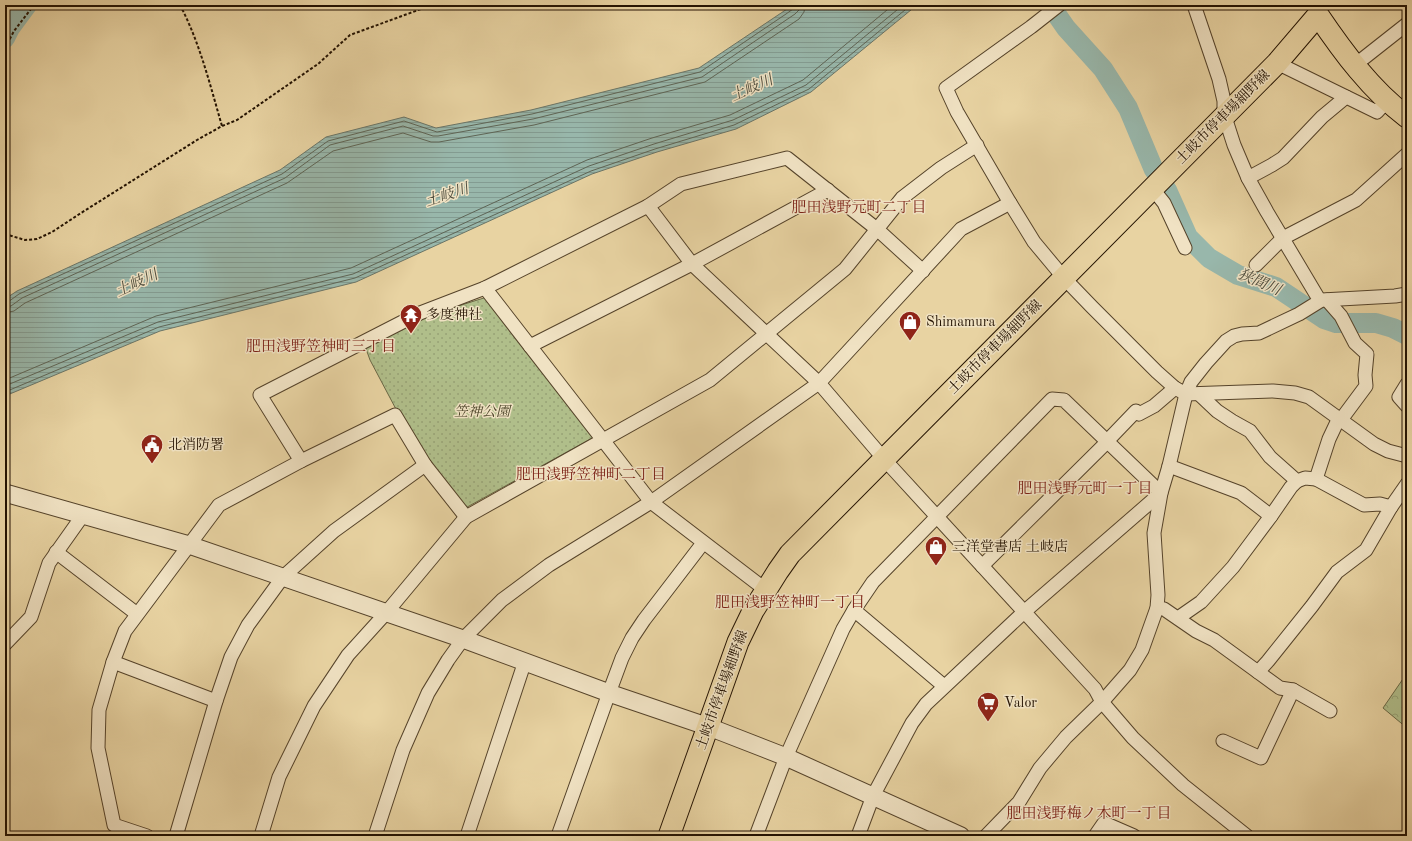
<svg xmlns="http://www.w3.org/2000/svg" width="1412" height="841" font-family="'Old Standard TT','Noto Serif JP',serif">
<defs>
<pattern id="forest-crowns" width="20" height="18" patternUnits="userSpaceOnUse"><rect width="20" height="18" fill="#b0be8a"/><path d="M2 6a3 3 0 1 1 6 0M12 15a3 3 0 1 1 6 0" fill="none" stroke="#97a275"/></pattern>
<pattern id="park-dots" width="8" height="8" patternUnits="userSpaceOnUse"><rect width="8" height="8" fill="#b0be8a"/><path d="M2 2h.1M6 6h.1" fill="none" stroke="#97a275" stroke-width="1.8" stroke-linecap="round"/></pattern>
<pattern id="water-rules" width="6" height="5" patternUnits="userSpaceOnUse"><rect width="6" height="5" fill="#98b7ab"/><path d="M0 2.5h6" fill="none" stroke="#839c92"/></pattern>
</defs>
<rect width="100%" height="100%" fill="#e8d3a2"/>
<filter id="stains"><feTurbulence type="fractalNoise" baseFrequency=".005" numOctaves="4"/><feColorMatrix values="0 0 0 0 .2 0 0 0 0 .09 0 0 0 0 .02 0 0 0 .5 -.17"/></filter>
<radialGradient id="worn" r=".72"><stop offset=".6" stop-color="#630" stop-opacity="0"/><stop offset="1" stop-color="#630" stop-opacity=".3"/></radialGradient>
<!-- forest -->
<path fill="url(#forest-crowns)" stroke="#6a6846" d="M1407 673V728L1383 708Z"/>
<!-- park -->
<path fill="url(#park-dots)" stroke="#6a6846" d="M487 297 594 437 460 511 416 447 370 360 365 346 423 317Z"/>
<!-- water -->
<path fill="url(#water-rules)" stroke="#6a7567" d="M793 5H917L811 92 736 129 657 152 592 174 356 282 160 331 5 396V299L17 291 280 170 326 137 404 117 436 128 531 110 699 68Z"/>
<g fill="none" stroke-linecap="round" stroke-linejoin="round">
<!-- shore -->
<g stroke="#5e6556" stroke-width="1">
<path d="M5 302H8L19 294 282 174 328 141 404 121 437 132 532 114 700 72 786 14 793 9 794 5"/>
<path d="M5 307 11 306 22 298 285 178 330 145 403 126 433 136H438L533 119 702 77 795 14 799 10V5"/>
<path d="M5 313 14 311 25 303 287 183 333 151 403 133 431 142H439L534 125 705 82 799 19 804 12 805 5"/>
<path d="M5 380 156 316 351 268 587 160 652 138 730 115 803 80 893 5"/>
<path d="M5 386 158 322 353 274 589 166 654 144 733 120 806 85 903 5"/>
<path d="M5 392 159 327 355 278 591 171 655 149 734 125 809 89 911 5"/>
</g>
<!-- river -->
<g stroke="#98b7ab" stroke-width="20">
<path d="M1050 5 1066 28 1103 69 1128 108 1154 170"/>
<path d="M5 38 10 28 27 5"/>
<path d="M1167 190 1188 237 1209 258 1238 275 1276 287 1324 319 1336 323H1376L1393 328 1407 335"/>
</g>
<!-- minor casing -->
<g stroke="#55432a" stroke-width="15">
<g id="minor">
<path d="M1059 5 1031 27 946 88 957 112 1010 203 1034 242 1064 278 1092 307 1157 372 1175 388 1186 394 1273 391 1295 393 1309 397 1374 444 1388 451 1407 456"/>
<path d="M1277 63 1377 112 1387 101"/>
<path d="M1355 65 1407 24"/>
<path d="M1248 178 1272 165 1283 158 1322 117 1346 97"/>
<path d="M1152 188 1164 203 1185 248"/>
<path d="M648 206 692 264 819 383 884 459 1095 689 1102 702 1133 738 1183 785 1247 836"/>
<path d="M1256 265 1283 238 1356 200 1407 154"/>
<path d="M485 288 651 502 766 590"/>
<path d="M1322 300 1395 296 1407 294"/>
<path d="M1327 300 1341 316 1355 343 1367 354 1365 375 1366 386 1340 421"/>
<path d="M530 346 692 264 828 190"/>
<path d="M1407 384 1399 397 1407 406"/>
<path d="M301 461 260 395 420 313 485 288 648 206 681 184 787 158 878 230 923 271"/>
<path d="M1169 466 1241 493 1271 516"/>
<path d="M1316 479 1329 439 1338 420"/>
<path d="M1391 507 1407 484"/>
<path d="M56 552 137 614"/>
<path d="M982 566 1107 442 1111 437 1136 411 1139 414 1154 406 1175 388"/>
<path d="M1157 608 1164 609 1196 631 1214 640 1258 672 1268 661 1312 606 1337 572 1366 550 1391 507 1380 504 1364 505 1316 479 1305 478 1297 481 1270 457 1250 431 1232 421 1217 411 1199 394"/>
<path d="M854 610 944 686"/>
<path d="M1178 618 1201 602 1233 567 1271 516 1291 487 1297 481"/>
<path d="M5 644 31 617 49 563 83 515"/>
<path d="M113 662 216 701"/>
<path d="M1258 672 1280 688 1293 690 1330 711"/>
<path d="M1223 741 1261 758 1293 690"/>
<path d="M147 836 114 825 98 748 99 710 113 662 125 631 219 505 301 461 395 415 425 465 466 517"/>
<path d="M176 836 216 701 231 657 248 625 283 577 334 531 425 465"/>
<path d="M261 836 279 777 314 706 348 655 386 613 466 517 710 380 845 269 902 198 941 168 977 145"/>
<path d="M375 836 403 750 428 693 448 660 463 639 502 600 549 565 651 502 819 383 961 229 1010 203"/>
<path d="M467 836 525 661"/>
<path d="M558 836 609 693 622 658 632 638 644 620 703 543"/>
<path d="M756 836 786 757 843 629 854 610 873 582 1052 399 1064 400 1161 493 1024 612 926 704 912 723 873 796 858 836"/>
<path d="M986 836 1019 802 1040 768 1066 737 1102 702 1130 670 1142 650 1157 608 1158 595 1154 533 1161 493 1169 466 1186 394 1191 382 1206 363 1226 341 1234 336 1242 334 1259 333 1299 314 1320 301 1267 212 1248 178 1234 145 1224 114V101L1219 79 1194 5"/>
<path d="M1095 836 1104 823 1134 836"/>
</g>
</g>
<!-- tertiary casing -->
<g stroke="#55432a" stroke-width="19">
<path id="tertiary" d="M5 493 189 545 463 639 609 693 709 727 786 757 961 836"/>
</g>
<!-- primary casing -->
<g stroke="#241302" stroke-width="23">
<path id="primary" d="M669 836 738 642 753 611 778 571 790 554 1277 63 1318 15C1343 52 1371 90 1407 117"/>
</g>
<!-- path -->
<g stroke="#241302" stroke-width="2" stroke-dasharray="3 2" stroke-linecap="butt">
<path d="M180 5C200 43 210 85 222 126"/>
<path d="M5 48 14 31 34 5"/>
<path d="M5 234 25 240 37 239 52 232 81 213 197 140 222 126 237 120 318 64 350 35 432 5"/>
</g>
<!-- minor -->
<use href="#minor" stroke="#f0e2c3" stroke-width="13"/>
<!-- tertiary -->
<use href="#tertiary" stroke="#f0e2c3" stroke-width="17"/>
<!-- primary -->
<use href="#primary" stroke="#e8d3a2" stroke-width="21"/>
</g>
<!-- icons -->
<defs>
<g id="temple-pin" transform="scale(1.15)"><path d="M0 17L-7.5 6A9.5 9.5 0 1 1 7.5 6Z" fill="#8f2418" stroke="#f0e2c3"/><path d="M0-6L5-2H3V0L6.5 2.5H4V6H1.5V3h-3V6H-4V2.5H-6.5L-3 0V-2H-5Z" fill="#fff"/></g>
<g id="shop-pin" transform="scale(1.15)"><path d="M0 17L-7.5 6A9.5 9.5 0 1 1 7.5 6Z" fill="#8f2418" stroke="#f0e2c3"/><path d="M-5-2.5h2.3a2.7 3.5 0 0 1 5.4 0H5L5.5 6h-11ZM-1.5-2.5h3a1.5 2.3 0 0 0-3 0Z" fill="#fff"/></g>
<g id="civic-pin" transform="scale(1.15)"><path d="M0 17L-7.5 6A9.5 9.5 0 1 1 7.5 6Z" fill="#8f2418" stroke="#f0e2c3"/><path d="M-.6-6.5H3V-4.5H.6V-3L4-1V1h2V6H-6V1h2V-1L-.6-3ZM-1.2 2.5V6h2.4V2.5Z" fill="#fff"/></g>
<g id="supermarket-pin" transform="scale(1.15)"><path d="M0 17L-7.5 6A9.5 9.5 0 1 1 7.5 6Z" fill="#8f2418" stroke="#f0e2c3"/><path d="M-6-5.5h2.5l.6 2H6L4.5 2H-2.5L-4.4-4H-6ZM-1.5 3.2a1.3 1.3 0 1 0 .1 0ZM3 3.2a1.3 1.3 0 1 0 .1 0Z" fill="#fff"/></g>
</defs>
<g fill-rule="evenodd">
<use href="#temple-pin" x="411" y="315"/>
<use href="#shop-pin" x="910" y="322"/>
<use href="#civic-pin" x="152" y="445"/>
<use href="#shop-pin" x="936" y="547"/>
<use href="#supermarket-pin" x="988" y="703"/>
</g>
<g text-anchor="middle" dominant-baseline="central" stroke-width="3" stroke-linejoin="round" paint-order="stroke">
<!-- street labels -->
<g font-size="14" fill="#241302" stroke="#f0e2c3">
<text transform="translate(1223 117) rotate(-45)">土岐市停車場細野線</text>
<text transform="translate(995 347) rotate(-45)">土岐市停車場細野線</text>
<text transform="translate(722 690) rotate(-70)">土岐市停車場細野線</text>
</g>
<!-- poi labels -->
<g font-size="14" fill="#241302" stroke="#f0e2c3" text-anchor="start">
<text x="426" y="315">多度神社</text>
<text x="926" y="322">Shimamura</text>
<text x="168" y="445">北消防署</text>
<text x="952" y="547">三洋堂書店 土岐店</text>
<text x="1004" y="703">Valor</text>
</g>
<!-- park labels -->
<g font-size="14" font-style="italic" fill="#4e462b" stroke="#f0e2c3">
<text x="482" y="412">笠神公園</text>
</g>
<!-- water labels -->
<g font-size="15" font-style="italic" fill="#4d4c3d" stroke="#f0e2c3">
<text transform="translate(752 89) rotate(-24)">土岐川</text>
<text transform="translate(447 196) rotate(-18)">土岐川</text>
<text transform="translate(1259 283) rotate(23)">狭間川</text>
<text transform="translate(137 284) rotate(-25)">土岐川</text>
</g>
<!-- neighbourhood labels -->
<g font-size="15" fill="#7a1f14" stroke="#f0e2c3">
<text x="859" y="208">肥田浅野元町二丁目</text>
<text x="321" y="347">肥田浅野笠神町三丁目</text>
<text x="591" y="475">肥田浅野笠神町二丁目</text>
<text x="1085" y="489">肥田浅野元町一丁目</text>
<text x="790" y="603">肥田浅野笠神町一丁目</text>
<text x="1089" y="814">肥田浅野梅ノ木町一丁目</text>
</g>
</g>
<!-- margin -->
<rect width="1412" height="841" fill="none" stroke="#e8d3a2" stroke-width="20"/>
<rect x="6" y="6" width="1400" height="829" fill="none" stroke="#241302" stroke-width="2"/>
<rect x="10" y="10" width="1392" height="821" fill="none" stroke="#241302"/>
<rect width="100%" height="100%" filter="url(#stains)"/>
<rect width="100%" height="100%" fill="url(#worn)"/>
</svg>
